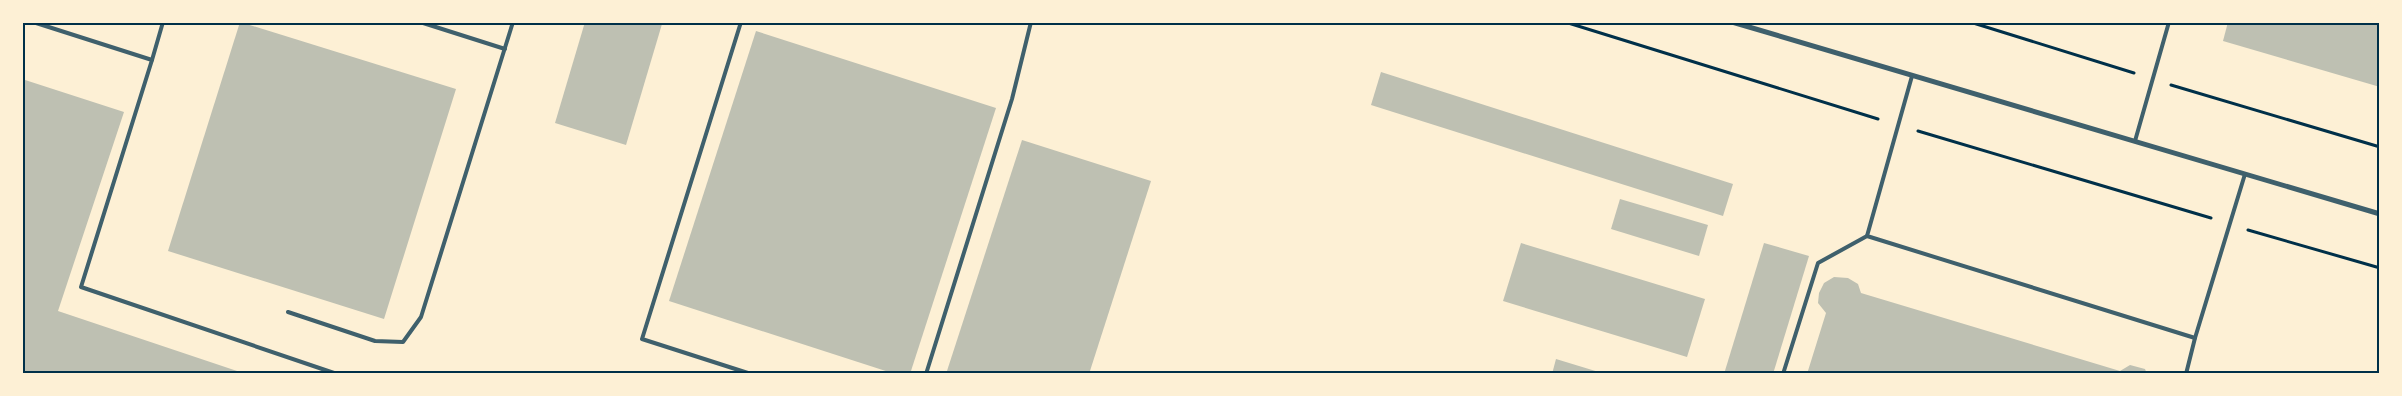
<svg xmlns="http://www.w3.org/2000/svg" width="2402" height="396" font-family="Roboto,sans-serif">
<rect width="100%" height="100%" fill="#fdf0d5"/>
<!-- building -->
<g fill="#bec0b2">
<path d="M240 22 456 89 384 319 168 251Z"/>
<path d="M585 22 662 24 626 145 555 123Z"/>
<path d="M2228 22H2380V87L2223 41Z"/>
<path d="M756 31 996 108 910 374H895L669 301Z"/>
<path d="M1381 72 1733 184 1723 216 1371 105Z"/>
<path d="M22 79 124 112 58 311 246 374H22Z"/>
<path d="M1022 140 1151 181 1089 374H946Z"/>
<path d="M1620 199 1708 225 1699 256 1611 229Z"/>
<path d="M1521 243 1705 299 1687 357 1503 301Z"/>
<path d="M1764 243 1809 256 1773 374H1724Z"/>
<path d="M1834 277 1848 278 1858 284 1861 293 2120 371 2130 365 2145 369 2147 374H1807L1826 313 1818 303 1819 293 1824 283Z"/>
<path d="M1556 359 1602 373V374H1552Z"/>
</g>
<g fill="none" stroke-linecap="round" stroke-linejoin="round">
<!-- path -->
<g stroke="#003049" stroke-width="3">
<path d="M1565 22 1878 119"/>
<path d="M1970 22 2134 73"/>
<path d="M2171 85 2380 147"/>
<path d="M1918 131 2211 218"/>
<path d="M2248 230 2380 268"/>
</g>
<!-- service -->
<g stroke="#3f606c" stroke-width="4">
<path d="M33 22 152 60 81 287 337 374"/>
<path d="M420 22 505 49"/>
<path d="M741 22 642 339 751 374"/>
<path d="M152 60 163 22"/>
<path d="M1912 76 1867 236 2195 338 2245 174"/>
<path d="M2135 141 2169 22"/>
<path d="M288 312 375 341 403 342 421 317 513 22"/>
<path d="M926 374 1012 99 1031 22"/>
<path d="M1783 374 1818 263 1867 236"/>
<path d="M2186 374 2195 338"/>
</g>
<!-- minor -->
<path stroke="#3f606c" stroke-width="5" d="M1732 22 2380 214"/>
</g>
<!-- border -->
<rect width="2402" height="396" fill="none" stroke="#fdf0d5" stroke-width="48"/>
<rect x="24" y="24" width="2354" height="348" fill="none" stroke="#003049" stroke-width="2"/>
</svg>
